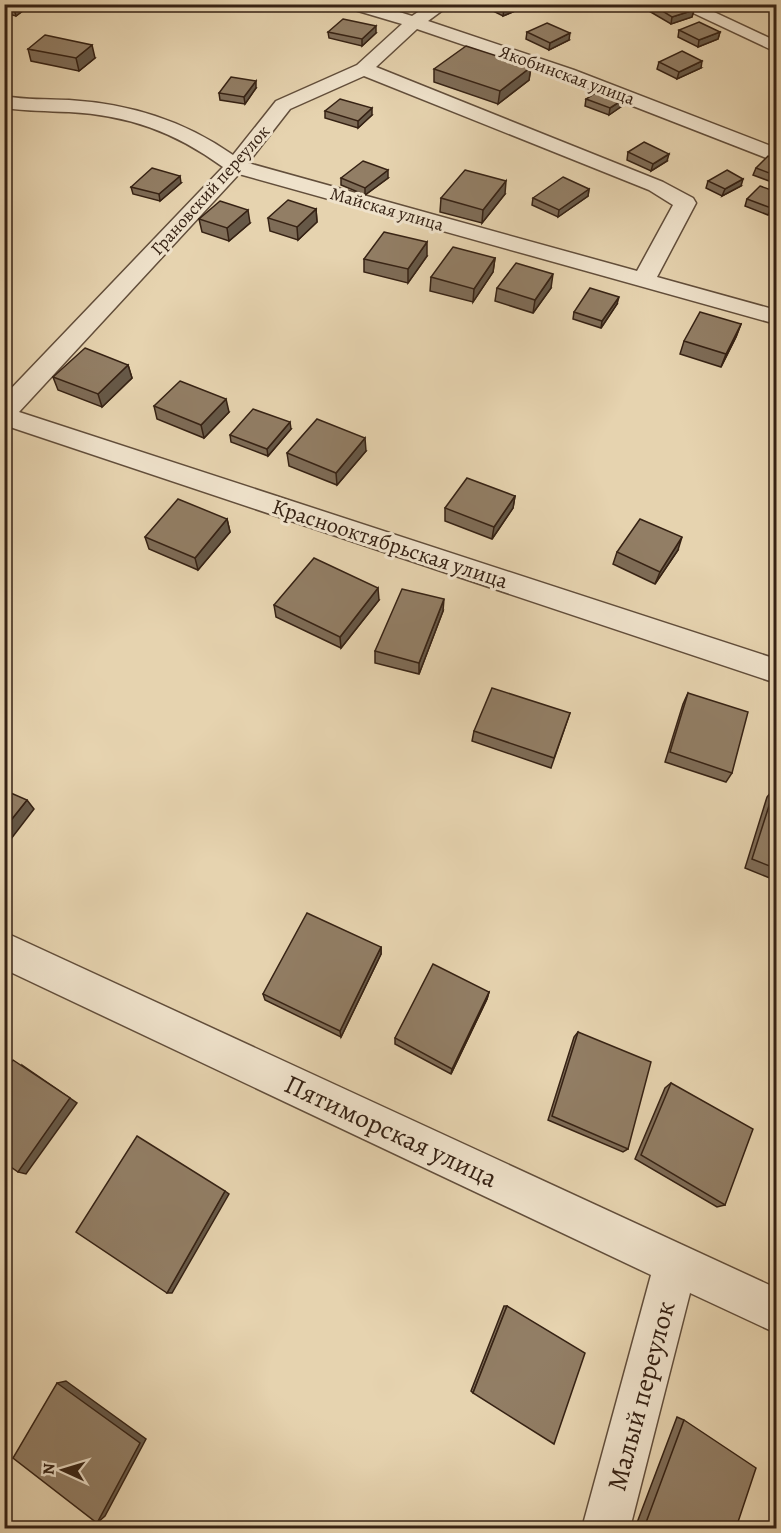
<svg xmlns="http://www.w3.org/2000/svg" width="781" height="1533" font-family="Alegreya,serif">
<rect width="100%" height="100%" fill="#e6d3af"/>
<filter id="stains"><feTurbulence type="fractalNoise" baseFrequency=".00333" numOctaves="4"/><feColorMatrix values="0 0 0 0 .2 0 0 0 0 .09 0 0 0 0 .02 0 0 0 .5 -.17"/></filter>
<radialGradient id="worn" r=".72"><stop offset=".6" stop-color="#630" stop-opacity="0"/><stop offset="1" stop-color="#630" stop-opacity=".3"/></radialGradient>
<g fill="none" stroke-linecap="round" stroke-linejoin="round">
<!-- minor casing -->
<g stroke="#624e3b" stroke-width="3">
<g id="minor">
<path d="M346 4H374L412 16 430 4H451L428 21 574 70 776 148V161L769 159 561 78 417 29 376 67 663 182 693 198 696 203 657 277 776 310V324L239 174 19 412 776 659V683L4 425V396L223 167C175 132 128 115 69 112 47 111 26 111 4 108V96C26 100 47 99 69 100 130 104 183 120 233 155L276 101 357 65 402 24 348 8ZM364 76 649 190 673 205 637 271 248 163 290 109Z"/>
<path d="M674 4H697L776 41V52Z"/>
<path d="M4 932 776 1288V1333L690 1293 630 1528H582L651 1275 4 969Z"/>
</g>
</g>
<!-- minor -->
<use href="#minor" fill="#efe2cb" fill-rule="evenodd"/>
</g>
<!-- wall -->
<g fill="#7e6c57" stroke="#362214" stroke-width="1.5">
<path d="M4 4H32L16 16 4 13Z"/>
<path d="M489 4H527V6L503 16 489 9Z"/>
<path d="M650 4 694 10 692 17 671 24 649 11Z"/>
<path d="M734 4H761L743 10Z"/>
<path d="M679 30 720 32 718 39 698 47 678 37Z"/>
<path d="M328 32 376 33 362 46 329 38Z"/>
<path d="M527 32 569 40 549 50 526 39Z"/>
<path d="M28 49 95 58 79 71 31 61Z"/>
<path d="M659 62 701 68 677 79 657 69Z"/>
<path d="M531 67 529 80 498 104 434 82V69Z"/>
<path d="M777 80V91L771 88 773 81Z"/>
<path d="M256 88 245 104 220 100 219 93Z"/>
<path d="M586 99 622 106 609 115 585 106Z"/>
<path d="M325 111 372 115 358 128 325 118Z"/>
<path d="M628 152 667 161 651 171 627 160Z"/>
<path d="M777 159V184L753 175 756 168Z"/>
<path d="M341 178H388L365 195 341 185Z"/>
<path d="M708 181 741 186 722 196 706 188Z"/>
<path d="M181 183 160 201 133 194 131 187Z"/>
<path d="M589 189 588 196 558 217 532 205 533 198Z"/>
<path d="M777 192V206L768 215 745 206 747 199Z"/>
<path d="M505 194 482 223 440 212 441 198Z"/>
<path d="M316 209 317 222 298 240 270 231 268 218Z"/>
<path d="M199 219 250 223 229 241 202 232Z"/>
<path d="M427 256 408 283 364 272V259Z"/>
<path d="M495 258 493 272 473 302 430 291 431 277Z"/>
<path d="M497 288H551L533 313 495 301Z"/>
<path d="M617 304 601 328 573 319 574 312Z"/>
<path d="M741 324 736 337 721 367 680 354 684 341Z"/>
<path d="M128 365 132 378 102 407 58 390 53 377Z"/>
<path d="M154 406 229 412 204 438 157 419Z"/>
<path d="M291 429 268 456 231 442 230 435Z"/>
<path d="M366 451 337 485 289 466 287 453Z"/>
<path d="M515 496 513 508 492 539 445 521V508Z"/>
<path d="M227 519 230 532 198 570 149 549 145 537Z"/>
<path d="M678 550 655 584 613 564 617 552Z"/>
<path d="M379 600 341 648 276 617 274 605Z"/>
<path d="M443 611 419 674 375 663V651Z"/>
<path d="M777 612V627L770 624Z"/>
<path d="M688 693 732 773 726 782 665 762 683 704Z"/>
<path d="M570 713 551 768 472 741 474 731Z"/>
<path d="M775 787 777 788V881L745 868 767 797Z"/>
<path d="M381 947V954L341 1037 265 1000 263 994Z"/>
<path d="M489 992 487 999 451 1074 395 1044V1038Z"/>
<path d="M578 1032 628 1149 623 1152 548 1120 574 1037Z"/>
<path d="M671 1083 725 1205 717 1207 635 1159 665 1088Z"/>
<path d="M504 1306H507L473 1393 471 1391Z"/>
<path d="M677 1417 684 1420 736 1528H635Z"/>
</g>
<!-- shaded-wall -->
<g fill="#665847" stroke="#362214" stroke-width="1.5">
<path d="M20 4H32L16 16 14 9Z"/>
<path d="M515 4H527V6L503 16 504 9Z"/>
<path d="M744 4H761L743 10Z"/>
<path d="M694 10 692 17 671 24 672 17Z"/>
<path d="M376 26V33L362 46V39Z"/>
<path d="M720 32 718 39 698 47 699 40Z"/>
<path d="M570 33 569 40 549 50 550 43Z"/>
<path d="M92 45 95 58 79 71 76 58Z"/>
<path d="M702 61 701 68 677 79 679 72Z"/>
<path d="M531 67 529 80 498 104 500 91Z"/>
<path d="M256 81V88L245 104 244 97Z"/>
<path d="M624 99 622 106 609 115 610 108Z"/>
<path d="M372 108V115L358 128V121Z"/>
<path d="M669 154 667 161 651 171 653 164Z"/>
<path d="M388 170V178L365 195V188Z"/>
<path d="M180 176 181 183 160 201 159 194Z"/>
<path d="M743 179 741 186 722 196 725 189Z"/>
<path d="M506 181 505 194 482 223 483 210Z"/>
<path d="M589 189 588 196 558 217 559 210Z"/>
<path d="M777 202V206L768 215 771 208Z"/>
<path d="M316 209 317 222 298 240 297 227Z"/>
<path d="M248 210 250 223 229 241 227 228Z"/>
<path d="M427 242V256L408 283V269Z"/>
<path d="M495 258 493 272 473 302 474 289Z"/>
<path d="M553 274 551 288 533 313 535 300Z"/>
<path d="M619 297 617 304 601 328 602 321Z"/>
<path d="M741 324 736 337 721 367 726 354Z"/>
<path d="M128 365 132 378 102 407 98 394Z"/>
<path d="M226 399 229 412 204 438 201 425Z"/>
<path d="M290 422 291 429 268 456 267 449Z"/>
<path d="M365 438 366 451 337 485 336 473Z"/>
<path d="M515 496 513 508 492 539 494 527Z"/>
<path d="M227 519 230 532 198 570 195 558Z"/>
<path d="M682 537 678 550 655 584 660 572Z"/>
<path d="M378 588 379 600 341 648 340 637Z"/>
<path d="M444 599 443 611 419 674V663Z"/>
<path d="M27 800 34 809 4 848V829Z"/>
<path d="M381 947V954L341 1037 340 1031Z"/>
<path d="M489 992 487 999 451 1074 452 1069Z"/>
<path d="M22 1065 77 1103 26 1174 18 1172Z"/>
<path d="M225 1191 229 1194 172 1293H167Z"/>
<path d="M66 1381 146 1439 105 1516 97 1523 57 1383Z"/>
</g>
<!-- building -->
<g fill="#927e65" stroke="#362214" stroke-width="1.5">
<path d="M4 4H20L14 9 4 7Z"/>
<path d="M494 4H515L504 9Z"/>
<path d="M651 4H684L694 10 672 17Z"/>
<path d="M343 19 376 26 362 39 328 32Z"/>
<path d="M699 22 720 32 699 40 679 30Z"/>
<path d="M547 23 570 33 550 43 527 32Z"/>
<path d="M45 35 92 45 76 58 28 49Z"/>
<path d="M466 46 531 67 500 91 434 69Z"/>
<path d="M682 51 702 61 679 72 659 62Z"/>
<path d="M231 77 256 81 244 97 219 93Z"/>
<path d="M600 90 624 99 610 108 586 99Z"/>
<path d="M340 99 372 108 358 121 325 111Z"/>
<path d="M644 142 669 154 653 164 628 152Z"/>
<path d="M768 156 777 159V176L756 168Z"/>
<path d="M363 161 388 170 365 188 341 178Z"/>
<path d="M152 168 180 176 159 194 131 187Z"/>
<path d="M465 170 506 181 483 210 441 198Z"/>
<path d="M727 170 743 179 725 189 708 181Z"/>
<path d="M563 177 589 189 559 210 533 198Z"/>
<path d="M760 186 777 192V202L771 208 747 199Z"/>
<path d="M288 200 316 209 297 227 268 218Z"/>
<path d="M220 201 248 210 227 228 199 219Z"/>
<path d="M384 232 427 242 408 269 364 259Z"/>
<path d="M453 247 495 258 474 289 431 277Z"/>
<path d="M516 263 553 274 535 300 497 288Z"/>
<path d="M590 288 619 297 602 321 574 312Z"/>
<path d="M700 312 741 324 726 354 684 341Z"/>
<path d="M85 348 128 365 98 394 53 377Z"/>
<path d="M180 381 226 399 201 425 154 406Z"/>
<path d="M253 409 290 422 267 449 230 435Z"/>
<path d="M317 419 365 438 336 473 287 453Z"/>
<path d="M467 478 515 496 494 527 445 508Z"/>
<path d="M178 499 227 519 195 558 145 537Z"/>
<path d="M640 519 682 537 660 572 617 552Z"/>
<path d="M314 558 378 588 340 637 274 605Z"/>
<path d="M402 589 444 599 419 663 375 651Z"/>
<path d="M492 688 570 713 554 758 474 731Z"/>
<path d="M688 693 748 712 732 773 670 752Z"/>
<path d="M775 787 777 788V869L752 859Z"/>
<path d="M4 790 27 800 4 829Z"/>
<path d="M307 913 381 947 340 1031 263 994Z"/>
<path d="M433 964 489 992 452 1069 395 1038Z"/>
<path d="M578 1032 651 1062 628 1149 552 1116Z"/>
<path d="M13 1060 70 1098 18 1172 4 1162V1072Z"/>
<path d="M671 1083 753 1129 725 1205 641 1155Z"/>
<path d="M137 1136 225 1191 167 1293 76 1232Z"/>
<path d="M507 1306 585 1353 554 1444 473 1393Z"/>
<path d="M57 1383 140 1443 97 1523 13 1458Z"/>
<path d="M684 1420 756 1468 736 1528H644Z"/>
</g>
<g text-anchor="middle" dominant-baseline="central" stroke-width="6" stroke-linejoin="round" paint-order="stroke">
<!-- far-street labels -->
<g font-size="18" fill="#362214" stroke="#efe2cb">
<text transform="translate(567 75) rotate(20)">Якобинская улица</text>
<text transform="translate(210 190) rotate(-48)">Грановский переулок</text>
<text transform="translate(387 209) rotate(16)">Майская улица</text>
</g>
<!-- street labels -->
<g font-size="22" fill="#362214" stroke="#efe2cb">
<text transform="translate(390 544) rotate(18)">Краснооктябрьская улица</text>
</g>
<!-- near-street labels -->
<g font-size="27" fill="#362214" stroke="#efe2cb">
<text transform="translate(391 1131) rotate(25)">Пятиморская улица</text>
<text transform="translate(641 1396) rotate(-75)">Малый переулок</text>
</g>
</g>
<!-- margin -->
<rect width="781" height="1533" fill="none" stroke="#e6d3af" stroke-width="24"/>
<rect x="6" y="6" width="769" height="1521" fill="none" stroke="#362214" stroke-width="3"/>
<rect x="12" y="12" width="757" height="1509" fill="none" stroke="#362214" stroke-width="1.5"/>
<!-- north arrow -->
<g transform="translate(63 1470) rotate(274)" stroke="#efe2cb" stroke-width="4.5" paint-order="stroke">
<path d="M0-4.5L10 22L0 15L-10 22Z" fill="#362214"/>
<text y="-9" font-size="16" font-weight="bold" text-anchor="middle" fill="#362214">N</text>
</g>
<rect width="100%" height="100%" filter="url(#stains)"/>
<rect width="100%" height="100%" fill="url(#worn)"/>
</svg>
